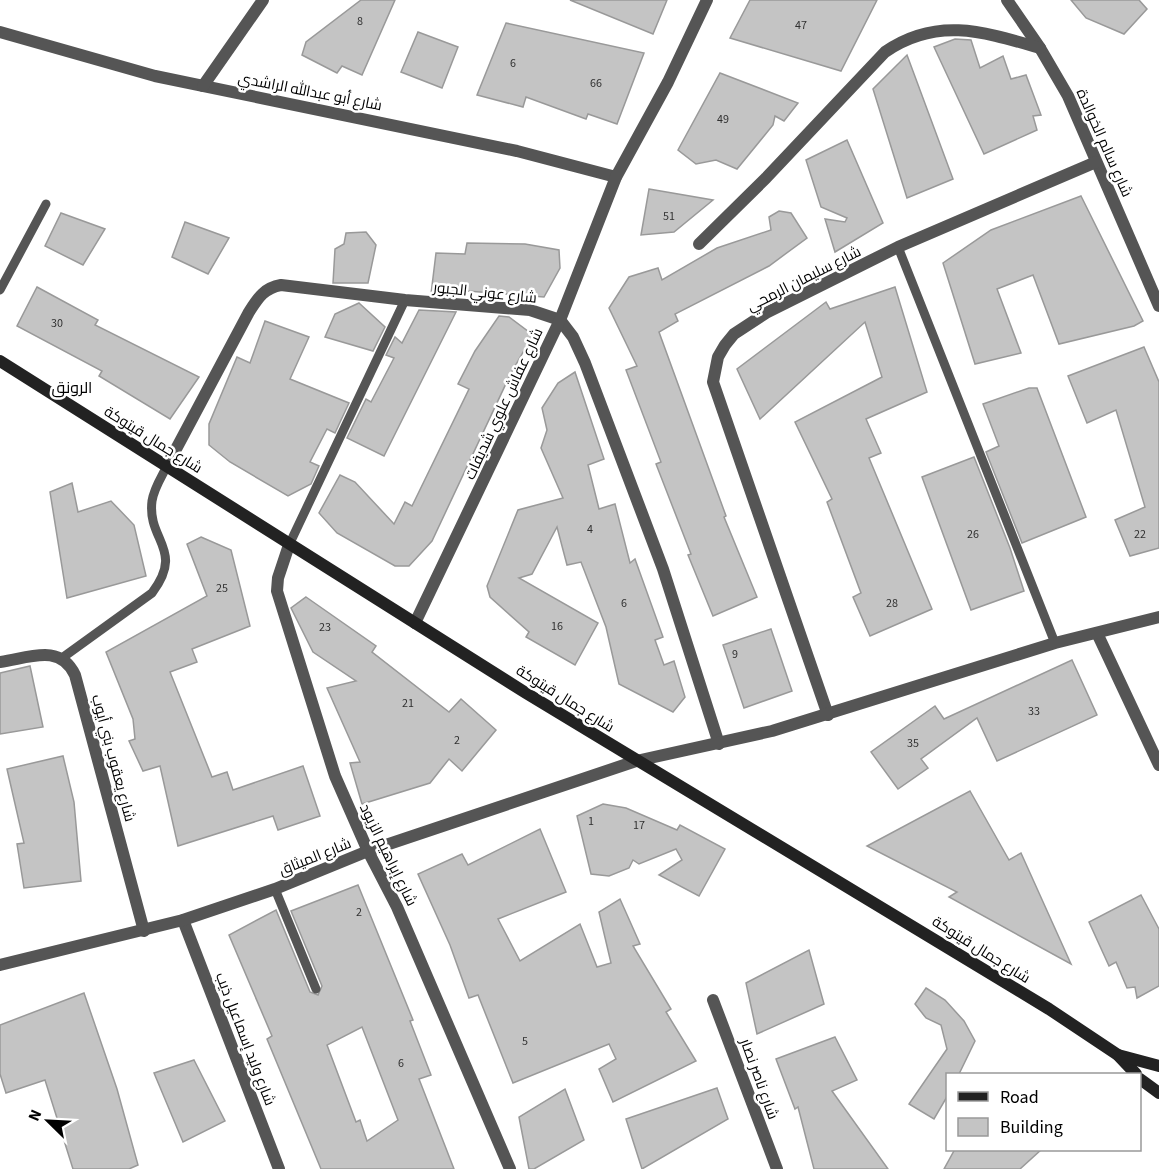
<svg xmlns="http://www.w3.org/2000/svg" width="1159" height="1169" font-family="'Source Sans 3',Cairo,sans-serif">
<rect width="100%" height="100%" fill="#fff"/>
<!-- building -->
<g fill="#c4c4c4" stroke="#999" stroke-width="1.5" fill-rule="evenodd">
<path d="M361 0H395L362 75 342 66 337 73 302 55 306 42Z"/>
<path d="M570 0H667L653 34Z"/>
<path d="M750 0H877L841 71 730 38Z"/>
<path d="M1071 0H1139L1147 9 1124 34 1086 18Z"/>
<path d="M506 23 644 53 617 124 588 114 586 119 526 97 523 107 477 95Z"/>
<path d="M418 32 458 47 442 88 401 72Z"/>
<path d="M955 39 971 40 980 68 1003 56 1011 79 1026 75 1041 115 1033 116 1037 130 984 154 934 47Z"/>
<path d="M907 55 953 179 907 198 873 89Z"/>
<path d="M720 73 798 103 784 121 775 116 773 125 737 169 716 160 696 164 678 150Z"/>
<path d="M847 140 883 223 835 252 825 219 845 222 847 218 821 207 806 160Z"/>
<path d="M649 189 713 200 674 232 641 235Z"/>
<path d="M1081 196 1143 321 1134 326 1059 344 1033 275 997 289 1021 353 975 364 943 263 991 230Z"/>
<path d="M779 211 791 213 807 238 769 266 675 314 678 321 659 332 726 516 724 517 757 597 713 616 688 555 691 554 656 464 661 462 626 370 637 366 609 308 629 277 658 268 662 280 717 248 771 230 769 217Z"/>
<path d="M61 213 105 229 83 265 45 246Z"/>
<path d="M185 222 229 238 208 274 172 257Z"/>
<path d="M366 232 376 245 368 283H333L335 249 344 244 346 233Z"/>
<path d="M467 243 525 244 559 250 560 268 544 297 467 291 464 296 431 294 436 253 465 254Z"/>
<path d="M37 287 98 320 95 325 199 377 170 419 99 376 102 371 17 326Z"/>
<path d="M895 287 927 392 866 419 881 453 869 458 932 609 870 636 853 597 861 593 827 502 832 499 795 422 882 377 865 322 760 419 737 369 826 302 830 309Z"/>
<path d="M359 303 385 327 373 351 325 337 335 314Z"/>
<path d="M419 310 456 312 384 456 347 438 366 399 371 402 394 358 386 355 395 337 402 343Z"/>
<path d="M499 316 509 317 533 335 511 373 432 541 409 566H395L337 533 319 513 340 475 355 482 394 524 405 502 412 506 469 389 458 384 475 351Z"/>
<path d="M265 321 309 337 290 379 349 403 335 433 327 429 310 462 319 466 311 484 288 496 230 462 209 445V424L237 357 250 363Z"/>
<path d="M1144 347 1159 382V548L1130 556 1115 520 1145 507 1116 410 1087 423 1068 376Z"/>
<path d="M575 372 604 459 588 465 599 509 615 504 630 563 635 559 663 637 655 640 664 665 674 661 685 697 673 712 619 684 606 627 581 562 567 565 557 527 532 574 519 578 598 623 575 665 526 637 529 632 490 597 487 586 518 510 563 498 541 448 547 430 542 408 558 383Z"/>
<path d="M1029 388H1037L1086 517 1022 543 986 452 999 446 983 404Z"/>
<path d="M974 457 1010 548 1024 591 971 610 922 477Z"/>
<path d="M72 483 78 512 111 501 134 525 146 576 67 598 50 492Z"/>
<path d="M201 537 231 550 250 626 192 649 197 662 170 672 212 777 227 772 233 790 303 766 320 816 278 830 273 816 178 846 160 766 143 771 129 741 135 739 133 719 106 652 207 596 187 544Z"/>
<path d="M306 597 376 646 372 652 449 712 461 699 496 730 462 771 449 759 430 783 362 804 350 763 360 762 327 688 356 681 313 652 291 608Z"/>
<path d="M771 629 792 691 744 708 723 645Z"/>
<path d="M1072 660 1097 715 997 761 977 718 921 759 928 768 898 789 871 752 935 706 944 719Z"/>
<path d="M30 666 43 727 0 734V673Z"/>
<path d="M63 756 74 802 81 881 24 888 17 844 24 843 7 769Z"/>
<path d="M970 791 1009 860 1021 853 1071 964 949 897 957 892 867 846Z"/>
<path d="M603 804 626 808 677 830 680 825 725 849 699 896 659 875 682 860 676 849 639 864 633 860 629 868 609 876 591 874 577 816Z"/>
<path d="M540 829 566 892 498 919 520 961 580 924 597 967 611 963 599 912 620 899 640 944 633 946 671 1009 666 1012 696 1061 613 1102 599 1069 616 1059 609 1044 513 1083 478 995 469 998 450 945 418 874 462 854 468 865Z"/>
<path d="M358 885 413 1020 410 1021 431 1075 419 1079 454 1169H321L267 1039 272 1036 229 935 276 910 310 992 318 995 322 986 291 911ZM362 1027 398 1120 367 1141 360 1120 356 1122 327 1045Z"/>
<path d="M1141 895 1159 929V986L1137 998 1135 987 1127 988 1116 962 1109 966 1089 922Z"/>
<path d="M809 950 824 1004 757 1034 746 983Z"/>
<path d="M926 988 945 1000 964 1021 975 1041 959 1074H948V1095L934 1119 909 1104 947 1049 941 1025 926 1018 915 1004Z"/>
<path d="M84 993 117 1089 138 1165 129 1169H73L45 1080 6 1093 0 1074V1025Z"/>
<path d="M835 1037 857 1080 832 1091 888 1169H814L798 1107 795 1109 776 1059Z"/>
<path d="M194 1060 225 1121 183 1142 154 1073Z"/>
<path d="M717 1088 728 1119 642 1169 626 1119Z"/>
<path d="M565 1089 584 1140 534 1169H529L519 1117Z"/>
<path d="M955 1149H1042L1020 1169H944Z"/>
</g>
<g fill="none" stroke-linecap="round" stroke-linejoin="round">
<!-- lane -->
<g stroke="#555" stroke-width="9">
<path d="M898 247 1055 643"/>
<path d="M0 290 46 204"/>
<path d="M289 545 405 300"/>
<path d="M62 658 152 593C185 549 147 541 152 501 154 488 161 478 167 466"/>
<path d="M275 889 316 989"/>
</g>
<!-- street -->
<g stroke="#555" stroke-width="12">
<path d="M1007 0 1040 48 1068 96 1159 306"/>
<path d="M0 32 155 76 517 151 616 177"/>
<path d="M203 86 263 0"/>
<path d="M699 244 766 178 885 52C937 16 985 32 1040 48"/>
<path d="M167 466 249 312C258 298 264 288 281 285L405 300 530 310 560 320 573 337 585 363 663 569 719 744"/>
<path d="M289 545 278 578 277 591 335 776 368 851 397 907 510 1169"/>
<path d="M415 623 560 320 616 177 668 82 707 0"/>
<path d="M1097 633 1159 765"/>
<path d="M0 662C29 658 60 643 75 675L144 931"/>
<path d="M828 715 713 382 718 357 725 345 734 334 766 313 898 247 1096 162"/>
<path d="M183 920 279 1169"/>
<path d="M0 965 183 920 275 889 368 851 636 761 772 731 1055 643 1159 617"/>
<path d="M713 1000 777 1169"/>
</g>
<!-- secondary -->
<g stroke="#222" stroke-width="12">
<path d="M0 361 526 693 1049 1009 1118 1055 1136 1074"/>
<path d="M1118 1055 1159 1066"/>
<path d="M1140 1079 1159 1093"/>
</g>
</g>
<g text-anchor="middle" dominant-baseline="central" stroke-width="5" stroke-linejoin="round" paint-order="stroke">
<!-- number labels -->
<g font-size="12" fill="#313131">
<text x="360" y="21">8</text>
<text x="801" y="25">47</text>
<text x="513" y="63">6</text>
<text x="596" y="83">66</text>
<text x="723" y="119">49</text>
<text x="669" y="216">51</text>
<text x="57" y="323">30</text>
<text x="590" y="529">4</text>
<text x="973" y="534">26</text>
<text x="1140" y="534">22</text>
<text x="222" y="588">25</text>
<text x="624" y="603">6</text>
<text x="892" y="603">28</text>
<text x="557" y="626">16</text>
<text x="325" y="627">23</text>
<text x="735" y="654">9</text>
<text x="408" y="703">21</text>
<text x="1034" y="711">33</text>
<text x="457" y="740">2</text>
<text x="913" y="743">35</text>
<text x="591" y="821">1</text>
<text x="639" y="825">17</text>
<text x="359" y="912">2</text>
<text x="525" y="1041">5</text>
<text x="401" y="1063">6</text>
</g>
<!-- street labels -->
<g font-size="15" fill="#000" stroke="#fff">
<text transform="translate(310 92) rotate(11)">شارع أبو عبدالله الراشدي</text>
<text transform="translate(1104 143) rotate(66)">شارع سالم الخوالدة</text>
<text transform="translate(804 279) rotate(-27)">شارع سليمان الرمحي</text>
<text transform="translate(485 293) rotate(6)">شارع عوني الجبور</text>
<text transform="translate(504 404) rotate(-65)">شارع عفاش علوي شديفات</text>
<text transform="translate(153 440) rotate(32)">شارع جمال قيتوكة</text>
<text transform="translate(565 699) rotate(32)">شارع جمال قيتوكة</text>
<text transform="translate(113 758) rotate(75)">شارع يعقوب بني أيوب</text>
<text transform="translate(388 855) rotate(64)">شارع إبراهيم الزيود</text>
<text transform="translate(315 857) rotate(-22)">شارع الميثاق</text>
<text transform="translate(981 950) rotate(32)">شارع جمال قيتوكة</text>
<text transform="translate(245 1039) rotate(69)">شارع وليد إسماعيل ذيب</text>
<text transform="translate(759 1079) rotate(70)">شارع ناصر نصار</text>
</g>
<!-- neighbourhood labels -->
<g font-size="16" fill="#000" stroke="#fff">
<text x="72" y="388">الرونق</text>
</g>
</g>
<!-- legend -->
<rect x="946" y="1073" width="195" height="78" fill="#ffffff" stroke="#999999" stroke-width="1.5"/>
<rect x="958" y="1092" width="30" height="9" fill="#222222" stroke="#999999" stroke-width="1.5"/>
<text x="1000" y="1103" font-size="18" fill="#000000">Road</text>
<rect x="958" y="1118" width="30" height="18" fill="#c4c4c4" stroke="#999999" stroke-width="1.5"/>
<text x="1000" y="1133" font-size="18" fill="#000000">Building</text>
<!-- north arrow -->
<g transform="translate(48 1121) rotate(294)" stroke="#ffffff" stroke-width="4.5" paint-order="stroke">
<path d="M0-4.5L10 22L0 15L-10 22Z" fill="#000000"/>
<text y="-9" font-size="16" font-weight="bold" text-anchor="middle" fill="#000000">N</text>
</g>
</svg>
